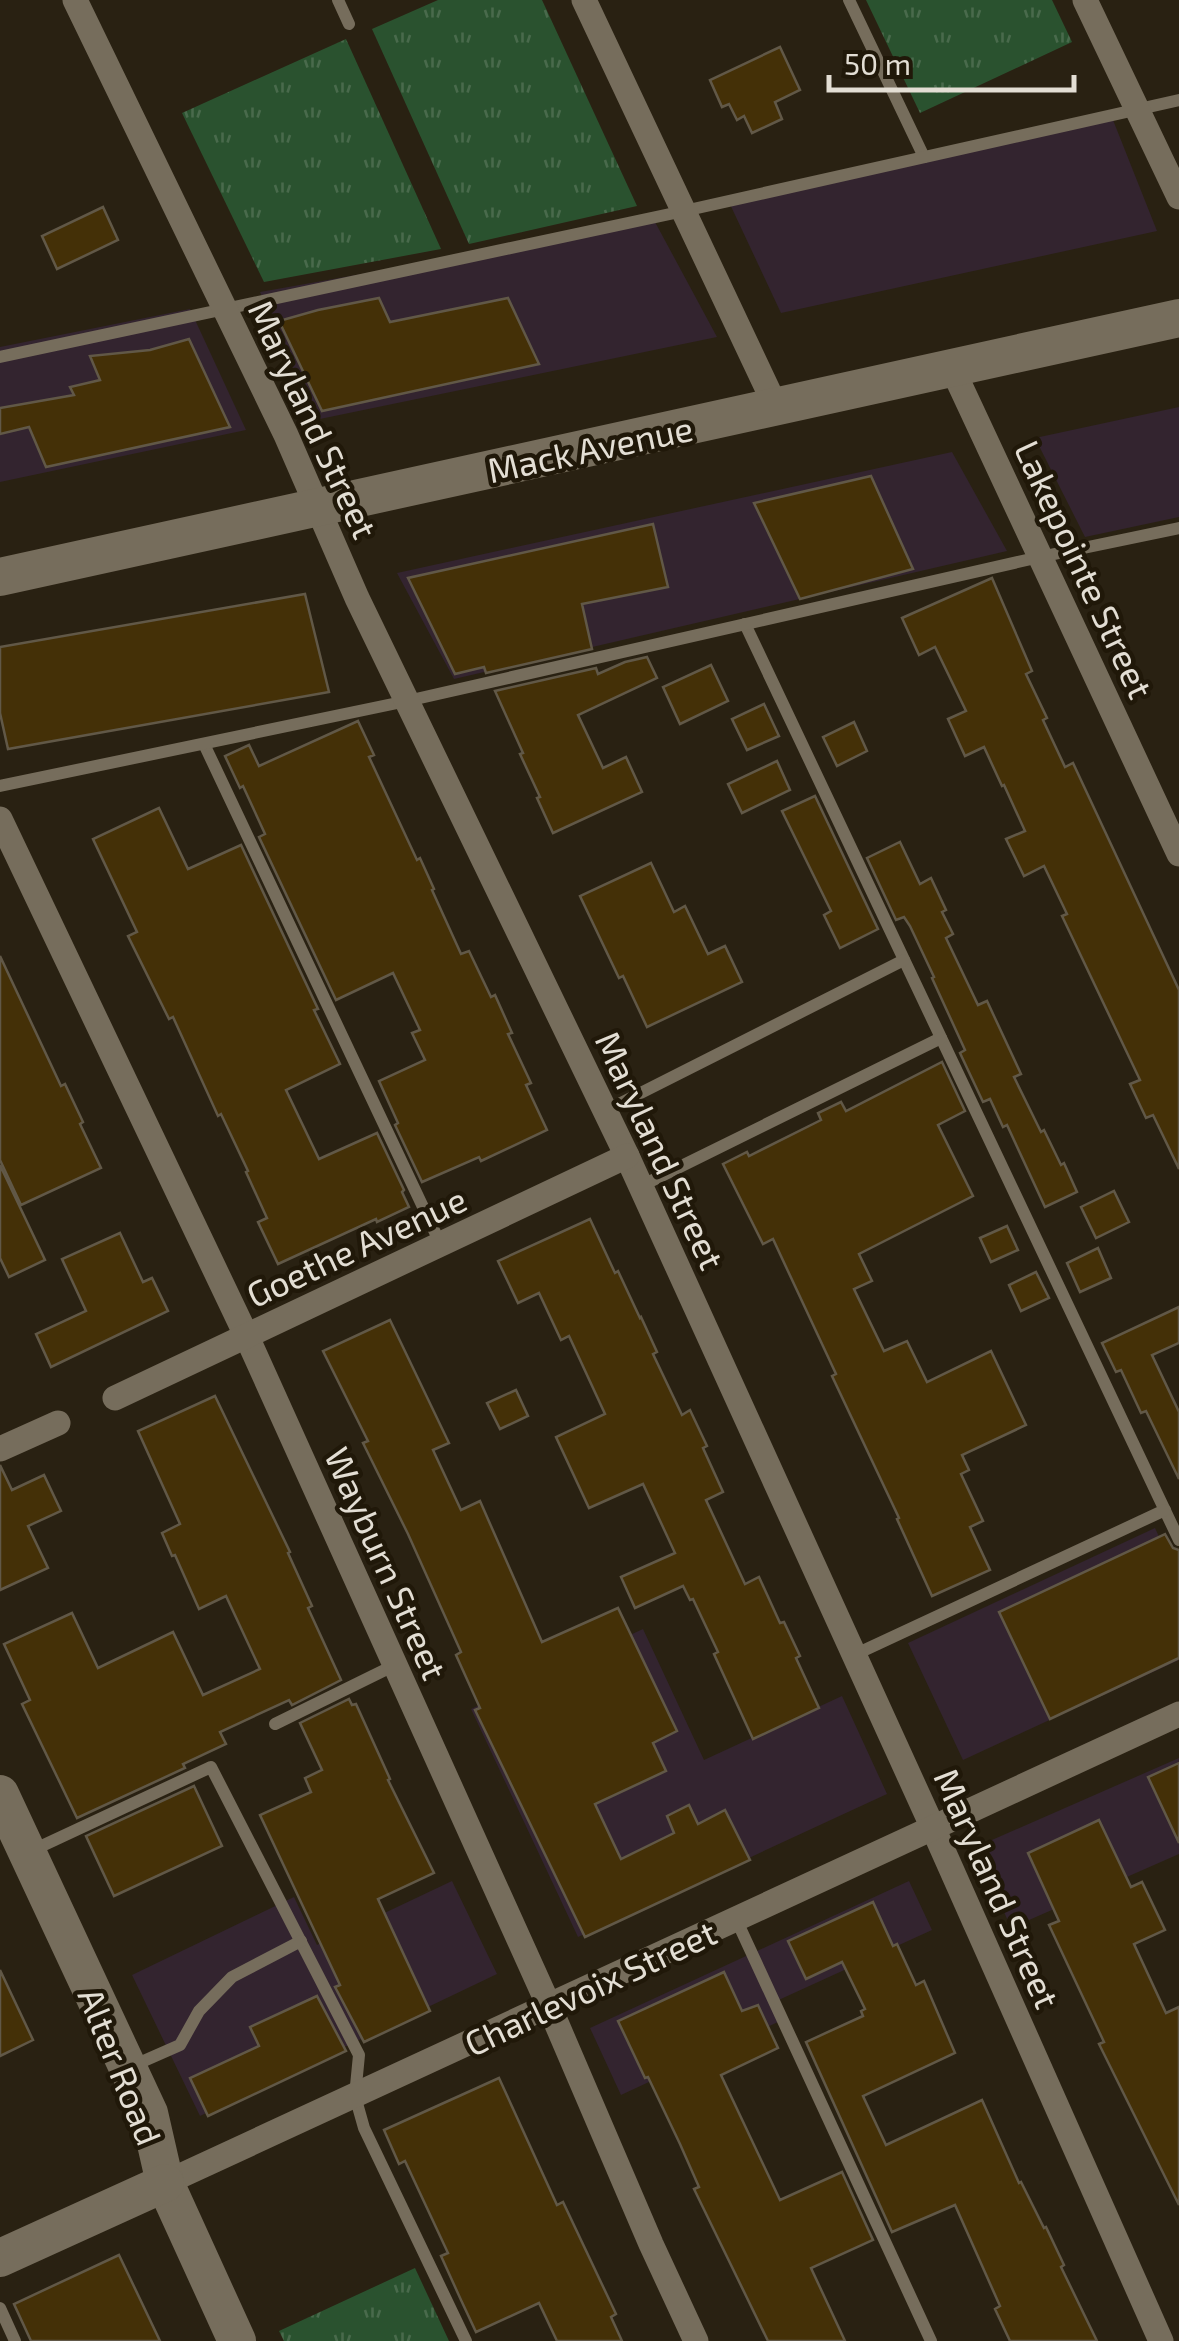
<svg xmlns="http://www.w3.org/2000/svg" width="1179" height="2341" font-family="'Exo 2',sans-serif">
<defs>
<pattern id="grass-tufts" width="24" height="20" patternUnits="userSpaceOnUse" patternTransform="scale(2.5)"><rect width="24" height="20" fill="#2a522f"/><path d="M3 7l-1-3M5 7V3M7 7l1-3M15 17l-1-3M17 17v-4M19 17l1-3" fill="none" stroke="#496a4c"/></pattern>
</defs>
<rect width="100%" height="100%" fill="#292112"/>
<!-- commercial -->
<g fill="#33242f">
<path d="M1113 120 1157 231 781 313 728 200Z"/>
<path d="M655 222 717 337 315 420 260 292Z"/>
<path d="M190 309 246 430 0 482V347Z"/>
<path d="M1179 407V517L1085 537 1035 438Z"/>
<path d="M952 452 1007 551 454 679 397 573Z"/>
<path d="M1155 1528 1179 1580V1660L963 1760 908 1643Z"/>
<path d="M643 1629 704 1760 842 1696 887 1794 578 1937 471 1709Z"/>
<path d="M1179 1758V1854L1011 1928 976 1847Z"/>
<path d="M452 1881 497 1974 200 2116 132 1975 294 1897 317 1945Z"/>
<path d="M909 1881 932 1930 772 2003 780 2021 621 2095 590 2028Z"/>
</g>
<!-- grass -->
<g fill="url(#grass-tufts)">
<path d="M438 0H542L637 206 469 244 372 29Z"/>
<path d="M866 0H1052L1072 42 920 113Z"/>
<path d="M346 39 441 249 264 282 182 113Z"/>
<path d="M415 2268 449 2341H284L279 2331Z"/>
</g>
<!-- building -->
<g fill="#443007" stroke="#615847" stroke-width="2.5">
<path d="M780 47 800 90 775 102 782 119 752 133 744 116 737 120 729 104 722 107 710 80Z"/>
<path d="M103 207 118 240 57 269 42 236Z"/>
<path d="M379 298 390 322 508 298 539 364 322 411 279 321 318 310Z"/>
<path d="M189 339 230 427 46 467 29 427 0 434V408L74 395 70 387 100 380 90 356 150 350Z"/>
<path d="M871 476 913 569 800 599 754 503Z"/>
<path d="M653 524 668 587 582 604 592 649 486 673 484 667 455 674 408 578Z"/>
<path d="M992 578 1032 671 1026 674 1047 718 1043 720 1065 767 1073 763 1179 990V1169L1153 1115 1146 1118 1130 1084 1140 1080 1062 916 1067 914 1044 866 1024 876 1006 839 1025 831 1004 785 1002 786 984 747 965 756 948 719 966 711 935 647 919 655 902 618Z"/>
<path d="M305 594 329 692 8 749 0 713V647Z"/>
<path d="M647 657 657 678 578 715 603 768 626 757 642 792 553 833 537 798 540 797 520 754 523 753 495 691 596 668 598 674 625 662Z"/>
<path d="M711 665 728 701 680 724 663 687Z"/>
<path d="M764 704 779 736 747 750 732 719Z"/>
<path d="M358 721 374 755 369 757 417 860 420 858 434 889 432 890 461 954 469 951 491 997 495 995 512 1033 508 1034 531 1083 526 1085 547 1130 481 1161 479 1157 422 1182 395 1125 398 1123 379 1081 425 1060 412 1033 420 1030 393 973 336 1000 259 837 265 834 243 786 240 788 225 756 249 745 259 766Z"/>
<path d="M854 722 867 751 837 766 823 737Z"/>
<path d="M777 761 790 790 742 813 728 784Z"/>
<path d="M815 796 878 929 840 948 824 915 831 911 782 811Z"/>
<path d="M159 808 188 869 241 845 318 1009 314 1010 340 1064 286 1090 319 1159 377 1133 404 1190 402 1192 409 1207 377 1222 376 1219 278 1264 258 1222 267 1218 246 1172 248 1171 221 1114 218 1116 173 1017 169 1019 128 936 137 932 93 839Z"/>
<path d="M900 842 920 884 931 878 946 910 942 912 953 934 946 938 978 1005 987 1001 1021 1074 1014 1077 1041 1132 1044 1130 1061 1165 1064 1163 1077 1192 1045 1207 1007 1125 1003 1127 990 1099 983 1102 960 1053 965 1050 932 978 934 977 910 926 904 917 896 920 867 858Z"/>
<path d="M651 863 674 912 685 906 708 954 725 946 742 982 647 1027 623 976 619 978 580 896Z"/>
<path d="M0 956 61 1086 65 1084 83 1122 80 1124 101 1168 21 1205 0 1160Z"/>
<path d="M942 1062 965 1111 938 1125 973 1196 859 1254 872 1281 854 1289 884 1351 907 1341 927 1382 991 1351 1026 1425 962 1455 969 1470 961 1474 983 1521 970 1527 990 1570 932 1596 897 1519 899 1518 832 1376 836 1374 773 1239 763 1244 723 1164 747 1152 749 1156 821 1120 818 1113 841 1102 846 1111Z"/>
<path d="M0 1165 45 1260 9 1277 0 1258Z"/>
<path d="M1114 1191 1129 1222 1096 1238 1081 1207Z"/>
<path d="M590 1219 615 1273 618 1271 640 1318 641 1317 657 1352 653 1354 682 1415 690 1410 707 1446 703 1448 723 1492 706 1500 745 1584 759 1577 780 1623 784 1622 800 1656 796 1658 819 1708 753 1739 714 1654 718 1652 693 1599 690 1600 683 1586 635 1608 621 1577 675 1553 643 1484 589 1508 556 1437 605 1414 569 1336 561 1340 539 1293 518 1303 498 1261Z"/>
<path d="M1007 1226 1018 1250 991 1262 980 1238Z"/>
<path d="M120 1233 143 1282 152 1278 168 1311 51 1367 36 1334 86 1311 62 1259Z"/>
<path d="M1098 1248 1111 1278 1080 1292 1067 1263Z"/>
<path d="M1036 1272 1049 1298 1021 1311 1009 1285Z"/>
<path d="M1179 1307V1343L1152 1355 1179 1412V1479L1146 1411 1141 1413 1121 1370 1116 1372 1102 1343Z"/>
<path d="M390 1320 449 1443 433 1450 461 1510 480 1501 542 1642 618 1608 677 1731 653 1743 666 1771 595 1804 621 1859 674 1833 667 1816 689 1805 698 1824 725 1810 750 1860 585 1937 475 1710 480 1708 456 1655 461 1652 408 1534 363 1443 368 1441 323 1351Z"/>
<path d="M516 1390 528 1416 500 1429 487 1403Z"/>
<path d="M215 1396 290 1552 288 1553 312 1606 308 1608 341 1680 292 1705 289 1700 220 1732 226 1744 183 1764 185 1768 77 1818 22 1704 30 1700 4 1644 72 1613 98 1668 173 1632 203 1695 260 1669 226 1596 199 1609 175 1555 172 1556 162 1533 180 1524 138 1431Z"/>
<path d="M0 1465 12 1490 44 1475 61 1511 28 1526 48 1568 0 1590Z"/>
<path d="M1165 1534 1173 1548 1179 1550V1658L1050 1719 999 1612Z"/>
<path d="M349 1699 352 1705 356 1704 390 1779 388 1780 434 1873 378 1899 430 2011 364 2042 335 1987 340 1985 260 1815 311 1792 305 1778 322 1770 300 1723Z"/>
<path d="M1179 1763V1843L1148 1777Z"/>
<path d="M194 1786 222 1846 114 1896 86 1836Z"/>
<path d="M1099 1820 1131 1887 1142 1882 1165 1930 1134 1944 1166 2013 1179 2007V2205L1099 2044 1104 2042 1049 1925 1059 1921 1028 1853Z"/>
<path d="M873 1902 893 1946 897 1944 916 1985 924 1981 955 2053 863 2096 886 2145 982 2100 1019 2183 1021 2182 1044 2228 1046 2227 1064 2265 1061 2267 1097 2341H1010L995 2309 1000 2306 955 2205 892 2232 806 2042 863 2016 861 2011 865 2009 842 1962 806 1979 788 1941Z"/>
<path d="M0 1970 33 2040 0 2056Z"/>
<path d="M724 1972 742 2011 758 2005 778 2048 721 2075 780 2200 842 2172 873 2240 811 2268 845 2341H768L694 2189 699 2187 680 2144 648 2077 645 2078 618 2021Z"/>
<path d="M317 1996 346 2051 208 2116 190 2078 259 2046 250 2027Z"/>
<path d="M499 2078 557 2205 563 2202 616 2314 611 2317 622 2341H557L539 2303 476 2332 461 2300 441 2256 448 2253 405 2161 399 2164 384 2130Z"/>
<path d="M119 2255 160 2341H31L14 2304Z"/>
</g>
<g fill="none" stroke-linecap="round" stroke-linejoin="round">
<!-- lane -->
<g stroke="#766d5c" stroke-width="12">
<path d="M338 0 349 24"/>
<path d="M849 0 924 157"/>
<path d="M0 357 684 211 1179 100"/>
<path d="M745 624 1179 1540"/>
<path d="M204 744 441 1245"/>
<path d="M0 786 407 701 1040 557 1179 528"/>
<path d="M605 1111 904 960"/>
<path d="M641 1186 941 1038"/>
<path d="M854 1655 1165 1510"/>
<path d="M275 1724 395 1665"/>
<path d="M31 1851 211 1767 359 2055 355 2096 364 2128 466 2341"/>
<path d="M736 1919 931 2341"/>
<path d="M130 2067 180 2045 199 2011 232 1977 301 1941"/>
<path d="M0 2308 15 2341"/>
</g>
<!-- street -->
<g stroke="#766d5c" stroke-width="25">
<path d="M75 0 286 435 357 598 627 1156 933 1828 1161 2341"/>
<path d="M584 0 776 407"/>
<path d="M1085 0 1179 197"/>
<path d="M952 368 1179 854"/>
<path d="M0 819 247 1337 549 2006 651 2244 696 2341"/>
<path d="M115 1398 627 1156"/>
<path d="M0 1449 58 1423"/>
<path d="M165 2183 1179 1714"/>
</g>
<!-- secondary -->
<g stroke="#766d5c" stroke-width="38">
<path d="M0 577 1179 318"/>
<path d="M0 1794 149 2113 165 2183 237 2341"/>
<path d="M0 2258 165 2183"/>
</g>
</g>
<g text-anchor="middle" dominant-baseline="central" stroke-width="9" stroke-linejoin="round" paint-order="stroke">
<!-- street labels -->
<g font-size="35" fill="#e3ded4" stroke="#201809">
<text transform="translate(314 419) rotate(65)">Maryland Street</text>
<text transform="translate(590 448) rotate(-12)">Mack Avenue</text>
<text transform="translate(1085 569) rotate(65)">Lakepointe Street</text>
<text transform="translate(661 1150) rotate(65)">Maryland Street</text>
<text transform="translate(356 1246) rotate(-25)">Goethe Avenue</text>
<text transform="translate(387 1563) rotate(66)">Wayburn Street</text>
<text transform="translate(998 1888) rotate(66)">Maryland Street</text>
<text transform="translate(590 1987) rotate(-25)">Charlevoix Street</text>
<text transform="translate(121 2066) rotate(68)">Alter Road</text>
</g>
</g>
<!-- scale -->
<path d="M829 75v15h245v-15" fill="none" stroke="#e3ded4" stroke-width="5"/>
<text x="844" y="75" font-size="30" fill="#e3ded4" stroke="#201809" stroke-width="8" paint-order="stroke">50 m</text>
</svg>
